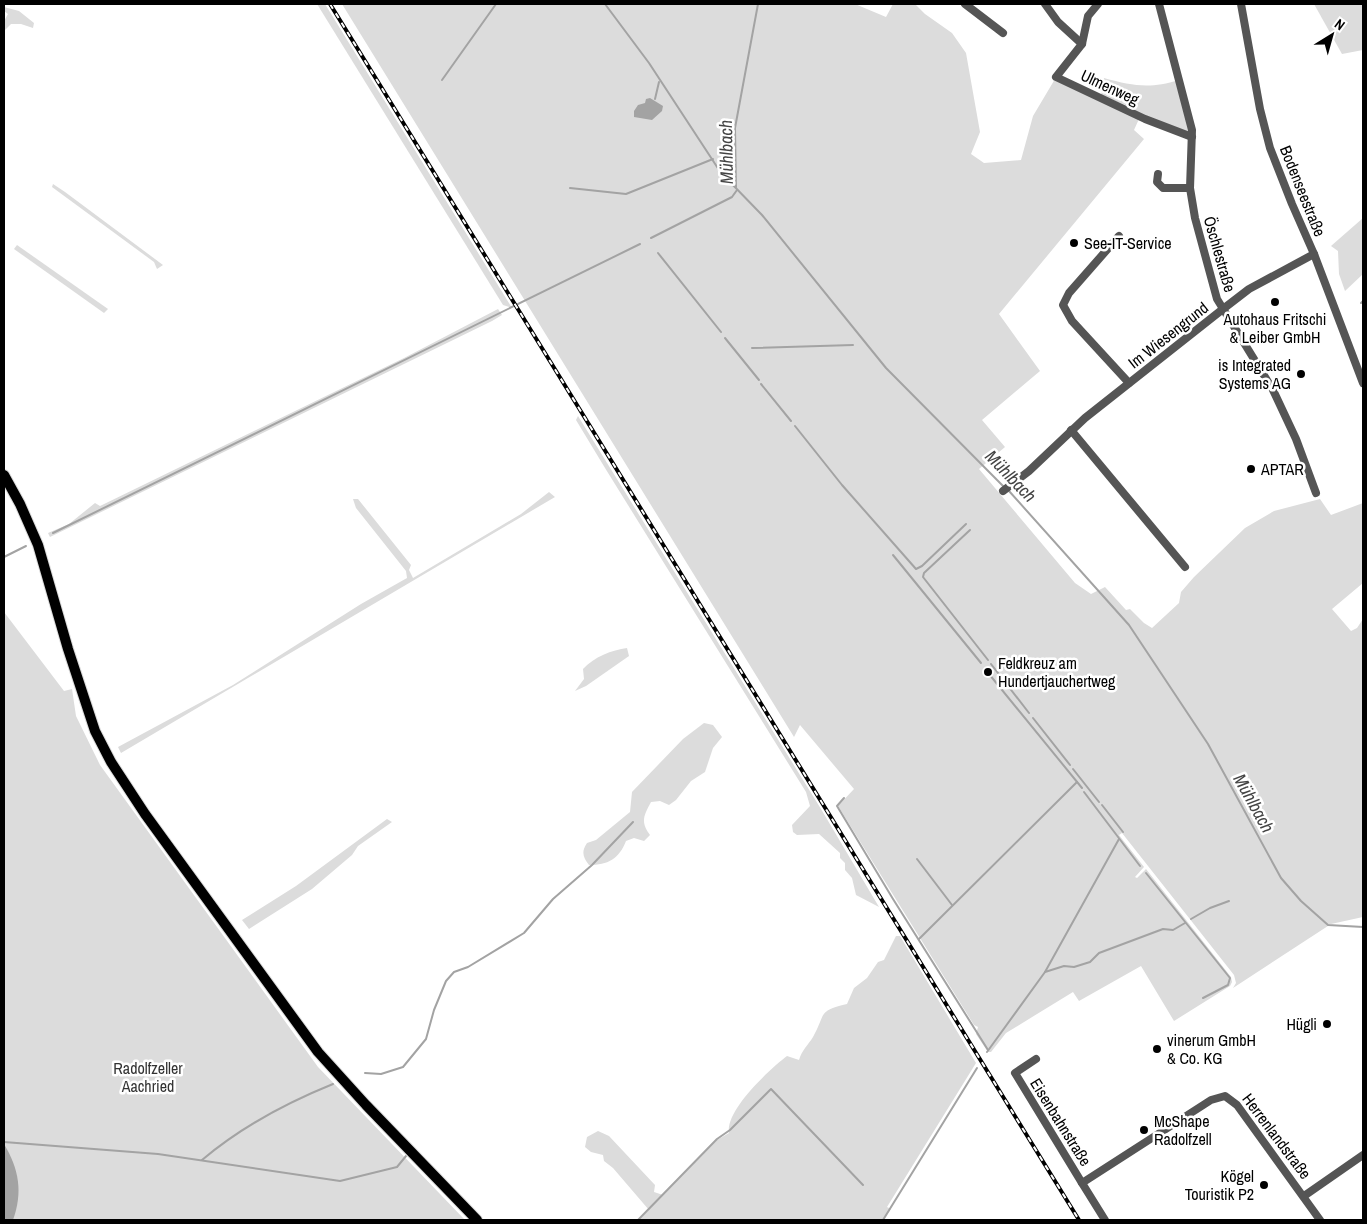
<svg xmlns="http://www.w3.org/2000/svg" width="1367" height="1224" font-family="'Archivo Narrow',sans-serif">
<rect width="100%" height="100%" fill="#fff"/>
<!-- green -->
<g fill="#dcdcdc">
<path d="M317 4H325L512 308 503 305Z"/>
<path d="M342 4H855L886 17 893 4H915L925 14 952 33 966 53 980 132 971 154 984 163 1021 160 1033 116 1055 79 1139 119 1134 130 1144 139 999 314 1040 371 982 420 1005 447 979 469 1075 583 1091 594 1105 587 1126 610 1130 609 1144 623 1152 628 1179 603 1181 592 1194 577 1245 528 1274 511 1320 499 1331 515 1363 503V583L1332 609 1351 631 1357 628 1363 619V917L1331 924 1233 988 1236 983 1234 975 1122 833 1119 835 1144 867 1135 877 1137 878 1146 869 1231 977 1232 982 1230 986 1174 1021 1141 966 1079 1001 1073 992 1006 1033 991 1052H988L976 1034 978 1027 974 1025 838 806 854 789 800 725 794 737Z"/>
<path d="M1314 4H1363V50L1342 54Z"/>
<path d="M4 7 19 11 34 23 33 28 21 24H11L4 31V21L8 14 4 11Z"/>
<path d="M1104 78C1133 86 1150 89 1179 80L1192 137 1145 119 1130 107 1101 95Z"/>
<path d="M53 184 65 192 163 265 157 269 154 262 52 187Z"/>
<path d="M1363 218V274L1345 291 1339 274 1338 251 1331 246Z"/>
<path d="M17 245 108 309 104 313 14 249Z"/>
<path d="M498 309 502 315 492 321 50 537 48 533 69 524 95 503 100 506 404 358Z"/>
<path d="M578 416 821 809 879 907 856 895 852 878 845 870V863L840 858V853L819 834 797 835 793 832 792 825 810 806 806 792 605 468 576 420Z"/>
<path d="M549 492 555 497 121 753 118 747 233 685 361 604 407 578 406 571 356 508 353 499H358L411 565 409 570 413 578 521 514Z"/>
<path d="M4 612 64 691 72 689 76 716 100 765 318 1067 465 1220H4Z"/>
<path d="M627 648 629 656 586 686 575 691 584 679 583 669C594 657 612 650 627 648Z"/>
<path d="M704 723 713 725 722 737 713 748 705 772 691 781 676 800 669 805 660 801 651 802C644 815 640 822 650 835L644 841 634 838 626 841C619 859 608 865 589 865 583 857 581 852 587 843L596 840 630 812 632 792 683 739Z"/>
<path d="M387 819 392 822 358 846 352 855 312 889 249 929 242 920 296 886Z"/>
<path d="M896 936H900L976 1063 887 1207 891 1209 883 1220H639L649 1210 613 1168 604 1161 603 1155 591 1152 585 1147 587 1137 598 1131 609 1136 655 1185 654 1192 663 1195 717 1140 729 1133C725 1110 771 1068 787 1056L799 1060C802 1050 808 1045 813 1037 826 1014 817 1011 847 1004L854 988 867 978 878 962 884 960Z"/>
</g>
<!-- water -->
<g fill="#a3a3a3">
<path d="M650 98 663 106 662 111 652 120 634 117V111L638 105 645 103 646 99Z"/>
<path d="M4 1144C19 1169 23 1192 13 1220H4Z"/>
</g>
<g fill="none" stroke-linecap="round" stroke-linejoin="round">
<!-- stream -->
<g stroke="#a3a3a3" stroke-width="2">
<path d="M605 4 649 63 723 176"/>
<path d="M442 80 496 4"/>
<path d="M655 99 659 82"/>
<path d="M729 181 762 215 886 368 1005 488"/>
<path d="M736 187 735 128 758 4"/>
<path d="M570 188 626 194 713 159"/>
<path d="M651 238 732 197 737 190"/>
<path d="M658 253 721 332"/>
<path d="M1361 303 1363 301"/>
<path d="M725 338 759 380"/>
<path d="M752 348 853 345"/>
<path d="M761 384 791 421"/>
<path d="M795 426 842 485 916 569 922 566 966 524"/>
<path d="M1009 491 1129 625 1208 744 1281 878 1301 901 1328 925 1363 927"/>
<path d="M970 530 924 573 923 577 988 660"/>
<path d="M53 533 640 244"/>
<path d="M893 555 981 663"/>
<path d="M4 557 26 546"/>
<path d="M991 664 1029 713"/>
<path d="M989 674 1082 788"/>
<path d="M1033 718 1070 765"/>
<path d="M1073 769 1099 802"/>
<path d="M1084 792 1140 866"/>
<path d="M844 798 837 806 893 899 988 1050"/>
<path d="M1102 805 1123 832"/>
<path d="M917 859 952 905"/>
<path d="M1146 873 1230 978 1228 985 1203 998"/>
<path d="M1191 919 1210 908 1229 901"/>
<path d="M919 939 1077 782"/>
<path d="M1045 972 1064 966 1074 967 1090 962 1099 953 1163 929 1173 930 1185 923"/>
<path d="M987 1052 1045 972 1119 839"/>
<path d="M365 1073 381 1074 403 1067 426 1039 434 1010 446 981 454 972 468 967 524 933 553 899 592 865 633 822"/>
<path d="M4 1142 158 1154 340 1181 397 1167 406 1156"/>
<path d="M202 1160C241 1127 286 1103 333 1084"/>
<path d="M638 1220 717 1139 730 1130 771 1089 863 1185"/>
<path d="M883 1220 977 1068"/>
</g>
<!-- major casing -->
<g stroke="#dbdbdb" stroke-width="12">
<path id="major" d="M4 475 20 504 38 545 68 649 95 731 111 762 145 814 318 1052 366 1105 477 1220"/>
</g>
<!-- minor -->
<g stroke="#555" stroke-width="8">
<path d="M965 4 1003 33"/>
<path d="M1045 4 1058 22 1082 44"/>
<path d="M1098 4 1088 16 1082 44 1056 77 1145 119 1192 137"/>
<path d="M1159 4 1192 130 1190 188 1195 218 1217 299 1273 390 1296 439 1316 493"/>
<path d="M1241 4 1260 109 1270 148 1292 204 1314 254 1363 383"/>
<path d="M1158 174 1157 182 1163 188H1190"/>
<path d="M1119 236 1069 293 1063 305 1072 321 1129 383"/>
<path d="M1071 430 1185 567"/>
<path d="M1003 491 1029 471 1085 418 1223 309 1249 289 1314 254"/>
<path d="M1036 1059 1015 1073 1082 1183"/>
<path d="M1304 1196 1363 1155"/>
<path d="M1105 1220 1082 1183 1211 1100 1225 1096 1237 1105 1320 1220"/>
</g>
<!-- major -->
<use href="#major" stroke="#000" stroke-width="10"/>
<!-- rail casing -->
<g stroke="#000" stroke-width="4">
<path id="rail" d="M330 4 1079 1220"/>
</g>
<!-- rail -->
<use href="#rail" stroke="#fff" stroke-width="2" stroke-dasharray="5.5" stroke-linecap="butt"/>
</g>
<!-- markers -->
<g fill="#000" stroke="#fff" stroke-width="2">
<circle cx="1074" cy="243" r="5"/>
<circle cx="1275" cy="302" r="5"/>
<circle cx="1301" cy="374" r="5"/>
<circle cx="1251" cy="469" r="5"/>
<circle cx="988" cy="672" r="5"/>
<circle cx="1327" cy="1024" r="5"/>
<circle cx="1157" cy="1049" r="5"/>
<circle cx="1144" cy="1130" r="5"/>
<circle cx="1264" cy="1185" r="5"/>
</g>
<g text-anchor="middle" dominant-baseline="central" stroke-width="5" stroke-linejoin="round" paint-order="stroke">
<!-- street labels -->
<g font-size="16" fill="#000" stroke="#fff">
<text transform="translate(1110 87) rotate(25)">Ulmenweg</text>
<text transform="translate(1303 191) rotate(68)">Bodenseestraße</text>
<text transform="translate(1220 254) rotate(74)">Öschlestraße</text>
<text transform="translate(1168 335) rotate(-38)">Im Wiesengrund</text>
<text transform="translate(1061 1122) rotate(58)">Eisenbahnstraße</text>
<text transform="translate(1277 1136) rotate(53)">Herrenlandstraße</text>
</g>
<!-- poi labels -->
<g font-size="16" fill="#000" stroke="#fff" text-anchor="start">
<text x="1084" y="243">See-IT-Service</text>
<text x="1275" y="319" text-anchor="middle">Autohaus Fritschi<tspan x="1275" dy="18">&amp; Leiber GmbH</tspan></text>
<text x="1291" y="365" text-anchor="end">is Integrated<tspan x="1291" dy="18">Systems AG</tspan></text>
<text x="1261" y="469">APTAR</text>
<text x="998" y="663">Feldkreuz am<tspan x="998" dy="18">Hundertjauchertweg</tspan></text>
<text x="1317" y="1024" text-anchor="end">Hügli</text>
<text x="1167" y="1040">vinerum GmbH<tspan x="1167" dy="18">&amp; Co. KG</tspan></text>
<text x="1154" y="1121">McShape<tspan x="1154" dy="18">Radolfzell</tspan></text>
<text x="1254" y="1176" text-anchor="end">Kögel<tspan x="1254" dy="18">Touristik P2</tspan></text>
</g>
<!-- park labels -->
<g font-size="16" fill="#333" stroke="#fff">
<text x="148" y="1068">Radolfzeller<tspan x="148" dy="18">Aachried</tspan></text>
</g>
<!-- water labels -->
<g font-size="18" font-style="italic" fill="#444" stroke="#fff">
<text transform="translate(726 152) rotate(-91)">Mühlbach</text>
<text transform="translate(1011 476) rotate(46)">Mühlbach</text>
<text transform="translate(1254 803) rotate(61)">Mühlbach</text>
</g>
</g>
<!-- border -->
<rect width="1367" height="1224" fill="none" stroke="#000000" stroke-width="10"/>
<!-- north arrow -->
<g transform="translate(1332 35) rotate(37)" stroke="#ffffff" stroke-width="4" paint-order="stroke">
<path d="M0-4L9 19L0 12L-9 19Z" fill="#000000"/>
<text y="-8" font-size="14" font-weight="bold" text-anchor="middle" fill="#000000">N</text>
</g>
</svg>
